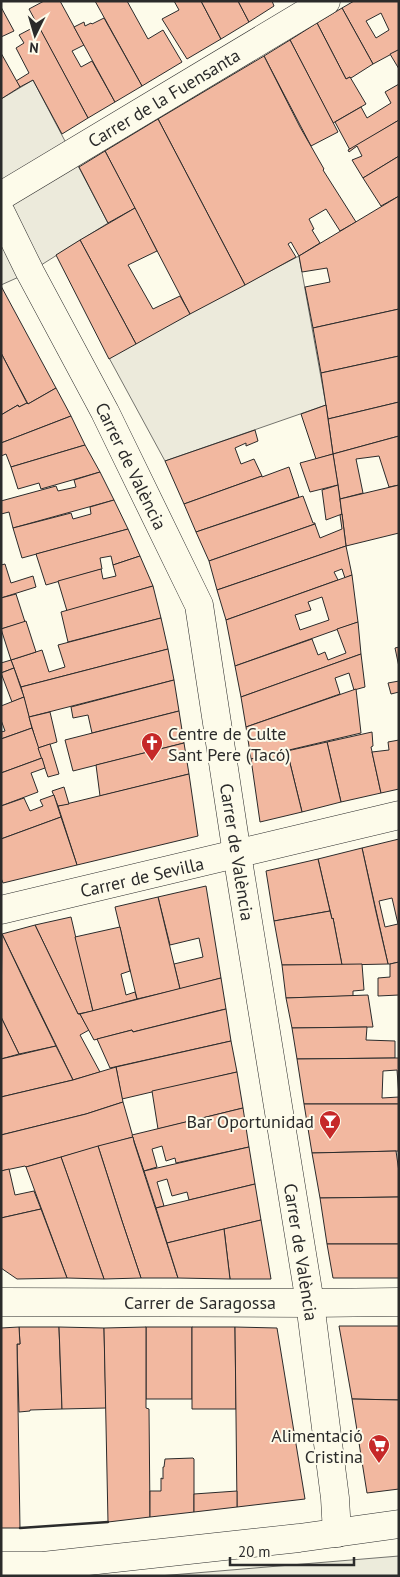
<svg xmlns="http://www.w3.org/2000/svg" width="400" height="1577" font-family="'PT Sans',sans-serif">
<rect width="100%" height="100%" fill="#fdfbea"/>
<!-- green -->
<path fill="#ecebdb" stroke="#74746e" d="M399 1556V1576H159Z"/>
<!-- parking -->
<g fill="#eceadb" stroke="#74746e">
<path d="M33 80 108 223 30 272 1 285V99Z"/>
<path d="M299 256 326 405 165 461 108 356Z"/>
</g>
<!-- building -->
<g fill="#f2b8a0" stroke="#2b2b2b" fill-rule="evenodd">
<path d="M44 1H60L84 45 72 51 81 67 92 61 115 102 88 118 29 9Z"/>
<path d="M95 1H127L148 39 163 30 182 62 142 86Z"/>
<path d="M174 1H201L221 39 187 59 162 19 179 10Z"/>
<path d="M201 1H238L249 22 221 39Z"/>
<path d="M238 1H272L274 6 249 22Z"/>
<path d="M354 1H399V50L373 64 342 8ZM381 13 389 30 376 38 366 21Z"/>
<path d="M1 7 14 31 1 37Z"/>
<path d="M342 8 373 64 351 78 350 77 346 79 317 23Z"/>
<path d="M104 18 142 86 115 102 74 27 84 22 85 26 91 23 92 24Z"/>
<path d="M317 23 346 79 350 77 366 104 333 123 290 40Z"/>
<path d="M38 25 88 118 62 134 33 80 20 87 16 81 29 73 16 48 24 43 19 35Z"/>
<path d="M290 40 338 132 311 146 264 56Z"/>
<path d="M398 50H399V69L390 54Z"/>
<path d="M1 53 20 87 1 99Z"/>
<path d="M264 56 300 127 324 169 323 170 356 222 340 231 326 209 309 219 314 229 312 230 320 243 299 256 291 242 288 244 296 257 245 285 158 119Z"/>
<path d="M399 84V120L350 150 335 122 361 107 367 118 391 103 385 92Z"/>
<path d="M158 119 245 285 190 314 105 151Z"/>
<path d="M399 120V156L363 178 352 160 362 156 357 146 349 152 348 150Z"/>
<path d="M105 151 135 208 108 223 79 167Z"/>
<path d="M399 156V196L381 206 363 178Z"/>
<path d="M399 196V309L313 328 305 287 330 282 327 268 302 272 299 256Z"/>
<path d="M135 208 157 251 128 265 153 309 180 296 190 314 136 344 80 240Z"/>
<path d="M80 240 136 344 109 359 56 255Z"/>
<path d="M1 286 56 388 28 404 1 353Z"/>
<path d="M399 309V356L321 373 313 328Z"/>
<path d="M1 353 27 403 19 407 18 405 1 415Z"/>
<path d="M399 356V402L328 419 321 373Z"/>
<path d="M56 388 71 416 1 443V415L18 405 19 407 27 403 28 404Z"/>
<path d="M399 402V436L333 454 328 419Z"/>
<path d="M326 405 333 454 316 459 301 414Z"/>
<path d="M71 416 85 445 11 467 6 454 1 456V443Z"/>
<path d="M255 430 258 441 246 446V443L235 448 241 464 254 459 262 476 184 504 165 461Z"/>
<path d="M399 436V485L389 487 379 456 356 459 363 493 340 499 333 454Z"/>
<path d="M85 445 100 472 41 489 39 483 18 489 11 467Z"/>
<path d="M333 454 338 485 310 492 300 463Z"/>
<path d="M289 467 299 497 196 532 184 504 262 476V477Z"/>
<path d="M100 472 114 500 13 528 9 512 1 514V501L56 486 58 491 76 487 74 480Z"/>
<path d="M338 485 342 514 326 520 322 490Z"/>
<path d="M399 485V533L346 546 340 499Z"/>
<path d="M303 496 313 523H315V524L209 561 196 532Z"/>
<path d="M114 500 128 529 22 558 13 528 71 513 73 519 91 514 90 507Z"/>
<path d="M342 514 346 546 217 590 209 561 315 524 320 538 342 529 340 515Z"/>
<path d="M128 529 140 556 113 565 111 556 100 558 102 569 46 585 36 554Z"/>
<path d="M346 546 352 575 345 578 342 569 334 572 338 580 226 620 217 590Z"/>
<path d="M140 556 153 586 67 611 58 581 101 569 103 579 116 576 113 565Z"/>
<path d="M5 564 11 583 33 576 36 587 1 598V565Z"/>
<path d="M352 575 358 622 235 666 226 620ZM322 597 329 620 300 630 295 615 311 610 308 602Z"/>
<path d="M153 586 161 618 68 642 61 612Z"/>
<path d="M16 594 25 622 1 629V598Z"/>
<path d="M161 618 168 649 21 687 11 660 42 650 49 672 65 667 58 645Z"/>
<path d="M26 621 36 652 11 660 1 629Z"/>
<path d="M358 622 361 654 241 697 235 666 312 639 318 655 325 652 328 660 346 653 337 629Z"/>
<path d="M399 647V667L395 648Z"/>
<path d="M168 649 174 680 29 717 21 687Z"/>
<path d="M361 654 365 687 354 690 349 673 335 678 340 694 246 727 241 697Z"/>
<path d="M11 660 14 668 1 673V663Z"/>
<path d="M14 668 24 697 12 702 1 673Z"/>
<path d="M174 680 179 711 92 733 88 715 73 718 71 707Z"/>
<path d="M399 681V692L391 694 388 683Z"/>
<path d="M356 689 361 733 251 759 246 727Z"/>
<path d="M24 697 32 728 1 739V732L5 731 1 720V706Z"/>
<path d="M179 711 184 743 73 771 65 740Z"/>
<path d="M50 712 57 742 38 748 29 717Z"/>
<path d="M32 728 42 758 1 773V739Z"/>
<path d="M372 732 373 746 371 747 381 793 341 802 327 742Z"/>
<path d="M399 740V789L381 793 372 752 389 750 388 742Z"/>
<path d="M327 742 341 802 302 812 287 751Z"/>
<path d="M184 743 189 774 100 796 96 765Z"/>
<path d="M50 744 59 774 48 777 38 748Z"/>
<path d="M287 751 302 812 260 822 251 759Z"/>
<path d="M42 758 45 768 31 773 38 792 1 806V773Z"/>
<path d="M189 774 198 836 77 865 58 806Z"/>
<path d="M64 787 69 804 58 806 52 791Z"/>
<path d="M54 795 61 817 1 839V806L24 798 30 811 43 806 40 800Z"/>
<path d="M61 817 77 865 3 883 1 878V839Z"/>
<path d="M399 839V962L390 964H388L362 848ZM392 898 398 924 385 927 379 901Z"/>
<path d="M362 848 376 912 388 964 342 965 333 918 332 919 318 859Z"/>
<path d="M318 859 330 911 274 921 266 871Z"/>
<path d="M206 886 221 978 180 989 174 964 203 957 199 938 170 945 158 897Z"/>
<path d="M158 897 180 989 137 999 115 907Z"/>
<path d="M330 911 332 919 333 918 342 965H282L274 921Z"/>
<path d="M71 917 93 1011 78 1014 35 925Z"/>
<path d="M35 925 78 1014H80L89 1030 80 1035 100 1072 73 1080 2 934Z"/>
<path d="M120 927 130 971 121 974 126 995 135 992 137 999 93 1011 75 937Z"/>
<path d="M2 934 31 995 56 1046 19 1054 1 1017Z"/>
<path d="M399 962V995L378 996V978L390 977V964Z"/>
<path d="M362 964 364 990 353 991V996L286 998 282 965Z"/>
<path d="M221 978 226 1009 217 1011 133 1032 132 1030 94 1040 80 1014Z"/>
<path d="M368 995 373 1027 292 1028 286 998Z"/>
<path d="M226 1009 231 1041 110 1068 97 1039 132 1030 133 1032Z"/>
<path d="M1 1017 19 1054 1 1059Z"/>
<path d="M367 1027 366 1040 395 1041V1058L297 1059 292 1028Z"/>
<path d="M231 1041 237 1072 122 1099 116 1067Z"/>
<path d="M56 1046 73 1080 1 1097V1059Z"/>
<path d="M395 1058H399V1104H304L297 1059ZM397 1070 399 1097 382 1098 383 1071Z"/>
<path d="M116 1067 123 1102 86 1114 1 1135V1097L73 1080Z"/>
<path d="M237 1072 243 1108 158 1129 152 1091Z"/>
<path d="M123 1102 133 1137 26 1167 25 1166 1 1171V1135L86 1114Z"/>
<path d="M304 1104H399V1151L312 1153Z"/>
<path d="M243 1108 249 1147 176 1163 175 1158 166 1161 162 1146 152 1149 157 1167 144 1171 132 1135Z"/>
<path d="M133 1137 134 1142 178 1278H141L122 1221 98 1146Z"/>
<path d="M98 1146 122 1221 141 1278 104 1279 61 1157Z"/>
<path d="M249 1147 255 1184 189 1200 187 1192 172 1196 167 1179 157 1182 164 1206 156 1208 144 1171Z"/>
<path d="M396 1151 399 1172V1197L320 1198 312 1153Z"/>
<path d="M61 1157 72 1188 104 1279 67 1278 26 1167Z"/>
<path d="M9 1169 15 1195 34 1191 41 1209 1 1218V1171Z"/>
<path d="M255 1184 261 1220 167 1243 156 1208Z"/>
<path d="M399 1197V1244H327L320 1198Z"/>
<path d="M41 1209 67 1278 17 1279 1 1268V1218Z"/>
<path d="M261 1220 271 1279H230L224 1229Z"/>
<path d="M224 1229 230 1279 178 1278 167 1243Z"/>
<path d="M327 1244H399V1278H333Z"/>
<path d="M339 1326H399V1400L352 1399Z"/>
<path d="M19 1327H59L62 1409 30 1410V1411L19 1412 17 1344H20Z"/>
<path d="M19 1327 20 1344H17L20 1528H1V1328Z"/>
<path d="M59 1327 104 1328 106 1408 62 1409Z"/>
<rect x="146" y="1327" width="46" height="72"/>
<path d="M146 1327V1408L149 1409 150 1517 108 1522 104 1328Z"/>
<path d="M192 1327H235L236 1409H192Z"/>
<path d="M235 1327 277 1328 305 1499 237 1507Z"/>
<path d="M352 1399 399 1400V1489L367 1493Z"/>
<path d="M193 1458 194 1459V1512L150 1517V1491H161V1478L163 1479V1467H164L165 1459Z"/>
<path d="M237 1491V1507L194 1512V1494Z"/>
</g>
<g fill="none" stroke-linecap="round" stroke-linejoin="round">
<!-- minor casing -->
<g stroke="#2b2b2b" stroke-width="29">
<g id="minor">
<path d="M1 196 326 1"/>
<path d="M1 213 30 272 105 412 199 605 237 854 310 1303 335 1498 337 1533"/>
<path d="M1 910 399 815"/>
<path d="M1 1302 310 1303 399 1302"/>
<path d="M1 1566H43L299 1538 399 1524"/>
</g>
</g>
<!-- minor -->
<use href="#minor" stroke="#fdfbea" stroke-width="28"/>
<!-- wall -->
<path stroke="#2b2b2b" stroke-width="2.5" d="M20 1528 108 1522"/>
</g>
<!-- icons -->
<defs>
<g id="church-pin" transform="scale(1.125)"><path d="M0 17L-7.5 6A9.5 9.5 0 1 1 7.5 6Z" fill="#c62828" stroke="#fdfbea"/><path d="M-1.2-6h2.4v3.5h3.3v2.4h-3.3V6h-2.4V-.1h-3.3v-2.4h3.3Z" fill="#fff"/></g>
<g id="bar-pin" transform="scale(1.125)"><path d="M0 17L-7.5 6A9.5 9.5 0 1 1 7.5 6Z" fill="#c62828" stroke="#fdfbea"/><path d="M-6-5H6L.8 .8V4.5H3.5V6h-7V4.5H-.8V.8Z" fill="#fff"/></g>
<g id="supermarket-pin" transform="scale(1.125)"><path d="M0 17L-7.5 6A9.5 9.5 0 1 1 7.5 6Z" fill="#c62828" stroke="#fdfbea"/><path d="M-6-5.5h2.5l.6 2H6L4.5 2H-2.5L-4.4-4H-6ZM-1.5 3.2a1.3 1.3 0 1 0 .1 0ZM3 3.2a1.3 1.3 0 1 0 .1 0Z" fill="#fff"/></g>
</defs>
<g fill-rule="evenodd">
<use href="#church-pin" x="152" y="743"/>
<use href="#bar-pin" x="330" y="1121"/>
<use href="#supermarket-pin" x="379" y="1445"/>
</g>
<g text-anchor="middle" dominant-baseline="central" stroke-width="4" stroke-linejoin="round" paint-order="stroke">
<!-- street labels -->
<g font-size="18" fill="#2b2b2b" stroke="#fdfbea">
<text transform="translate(164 98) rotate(-31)">Carrer de la Fuensanta</text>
<text transform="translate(131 466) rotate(64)">Carrer de València</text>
<text transform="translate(237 852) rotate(81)">Carrer de València</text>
<text transform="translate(142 877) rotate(-13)">Carrer de Sevilla</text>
<text transform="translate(301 1252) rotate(81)">Carrer de València</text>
<text x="200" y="1302">Carrer de Saragossa</text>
</g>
<!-- poi labels -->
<g font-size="18" fill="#2b2b2b" stroke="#fdfbea" text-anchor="end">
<text x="168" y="733" text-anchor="start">Centre de Culte<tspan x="168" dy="21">Sant Pere (Tacó)</tspan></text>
<text x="314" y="1121">Bar Oportunidad</text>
<text x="363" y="1435">Alimentació<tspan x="363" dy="21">Cristina</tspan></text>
</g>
</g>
<!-- border -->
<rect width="400" height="1577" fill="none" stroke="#2b2b2b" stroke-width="5"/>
<!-- north arrow -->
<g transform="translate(35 35) rotate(185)" stroke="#fdfbea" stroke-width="4" paint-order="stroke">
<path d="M0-4L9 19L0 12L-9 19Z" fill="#2b2b2b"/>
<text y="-8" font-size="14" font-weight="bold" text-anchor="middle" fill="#2b2b2b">N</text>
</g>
<!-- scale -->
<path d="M230 1557v8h124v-8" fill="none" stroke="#2b2b2b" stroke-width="2.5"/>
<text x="238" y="1557" font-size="15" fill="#2b2b2b" stroke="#fdfbea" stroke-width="4" paint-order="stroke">20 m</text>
</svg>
